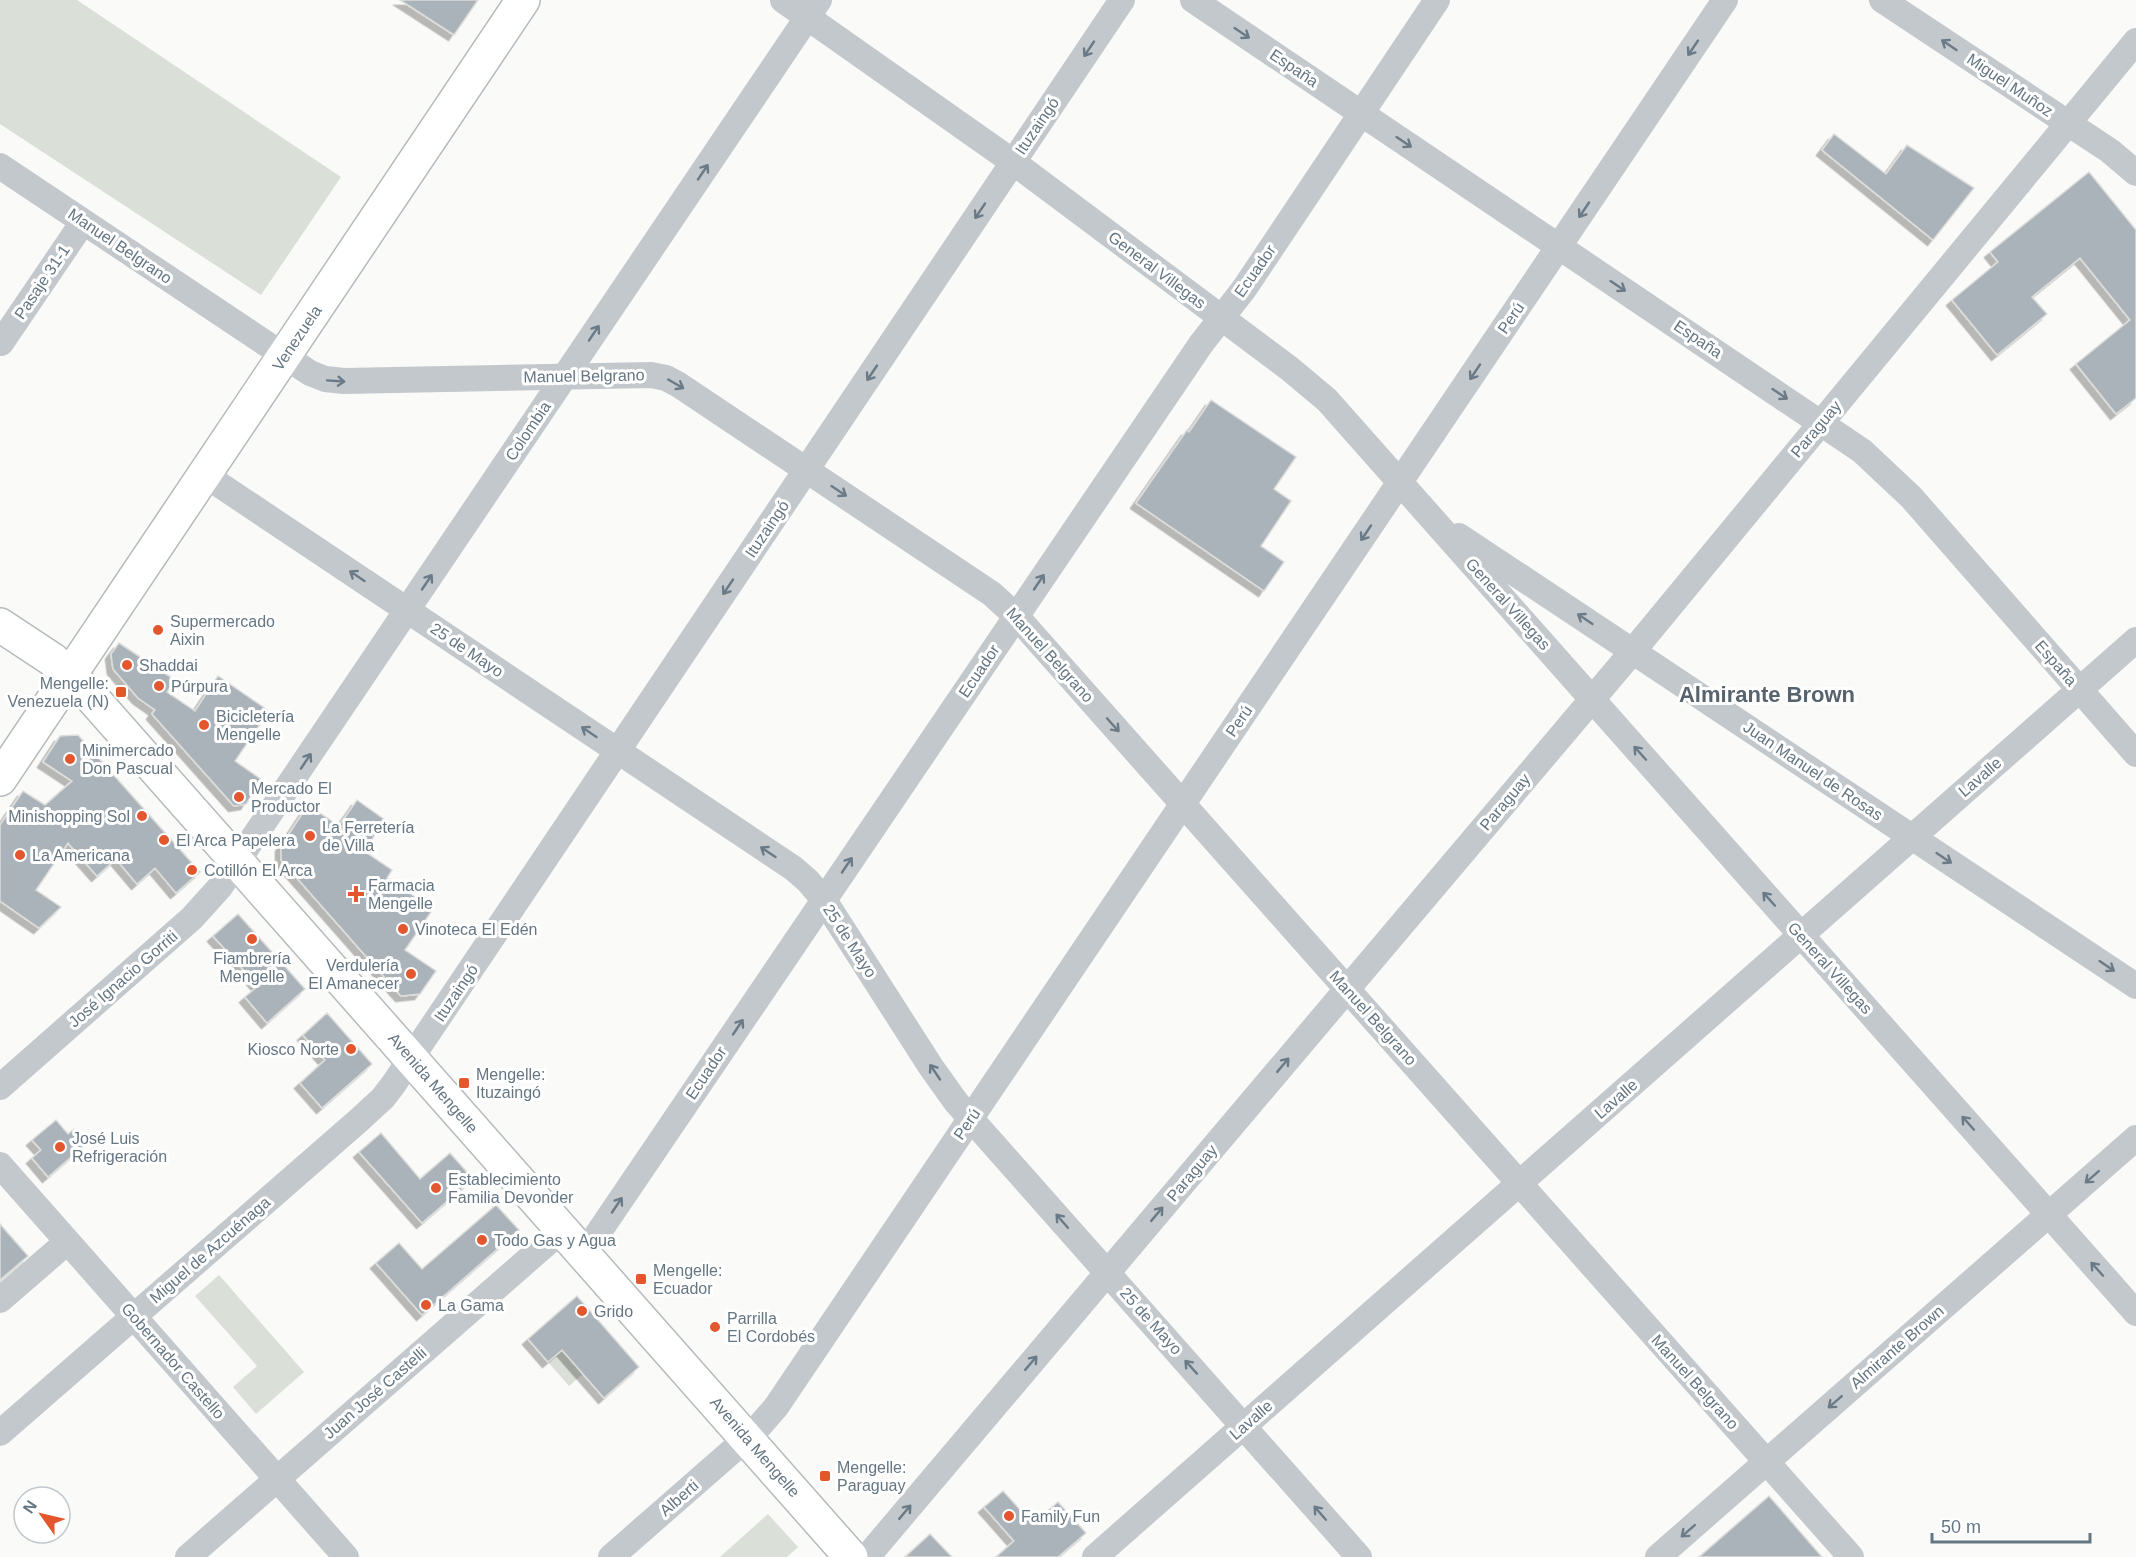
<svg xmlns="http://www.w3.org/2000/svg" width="2136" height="1557" font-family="Arial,sans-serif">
<defs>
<filter id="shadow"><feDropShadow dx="-5.5" dy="5.5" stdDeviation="0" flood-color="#0004"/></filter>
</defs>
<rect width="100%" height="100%" fill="#fafaf8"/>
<!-- green -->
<g fill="#dadfd7">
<path d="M0 0H77L341 177 261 295 0 124Z"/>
<path d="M219 1275 304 1372 256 1414 233 1387 257 1366 195 1296Z"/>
<path d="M597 1320 618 1343 569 1386 548 1362Z"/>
<path d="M768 1514 798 1547 787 1557H720Z"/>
</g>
<!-- building -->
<g fill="#aab3b9" stroke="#dcdcda" stroke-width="1.5" filter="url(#shadow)">
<path d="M400 0H478L454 35Z"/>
<path d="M1834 134 1886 174 1907 145 1974 188 1933 240 1822 150Z"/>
<path d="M2089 172 2136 230V398L2116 414 2076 364 2130 320 2080 258 2032 297 2047 314 1997 355 1952 300 1998 262 1990 252Z"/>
<path d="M1211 400 1296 457 1274 489 1291 501 1261 546 1284 562 1264 591 1136 503 1187 430 1189 432Z"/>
<path d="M119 643 175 680 167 692 195 711 218 676 269 711 235 761 262 780 246 804 234 806 152 714 155 710 138 698 113 669 111 654Z"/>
<path d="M78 735 200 872 176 893 155 868 137 884 116 859 97 876 68 843 36 890 61 907 39 928 0 901V825L23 791 45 805 72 781 43 762 60 736Z"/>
<path d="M357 800 385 820 364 851 392 870 387 878 433 909 405 950 436 971 420 994 401 996 281 860V846L308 805 339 826Z"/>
<path d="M238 914 305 989 267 1023 245 997 258 986 213 936Z"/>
<path d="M327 1013 372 1064 322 1108 300 1083 325 1060 303 1035Z"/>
<path d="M56 1120 68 1134 74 1129 86 1144 48 1177 32 1158 41 1150 32 1140Z"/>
<path d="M381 1133 420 1179 450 1153 473 1179 422 1223 359 1152Z"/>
<path d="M496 1205 519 1230 422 1315 376 1263 399 1243 422 1269Z"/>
<path d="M0 1224 28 1256 0 1280Z"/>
<path d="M577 1296 639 1367 604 1398 562 1350 548 1362 528 1339Z"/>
<path d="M1003 1491 1033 1524 1058 1502 1086 1533 1058 1557H996L1014 1541 984 1507Z"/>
<path d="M1769 1496 1822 1557H1699Z"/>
<path d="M930 1534 952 1557H905Z"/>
</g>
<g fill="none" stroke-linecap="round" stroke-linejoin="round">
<!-- major casing -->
<g stroke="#b5babe" stroke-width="36">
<g id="major">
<path d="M0 625 53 660 88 693 851 1557"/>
<path d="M0 779 523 0"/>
</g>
</g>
<!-- minor -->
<g stroke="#c3c8cc" stroke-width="26">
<path d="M783 0 1013 162 1290 369 1327 400 2136 1313"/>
<path d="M1193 0 1862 451 1911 497 2136 754"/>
<path d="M1882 0 2110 151 2136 173"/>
<path d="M0 166 310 373 325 379 344 381 651 375 666 378 679 385 992 594 1016 616 1851 1557"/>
<path d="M1 343 83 222"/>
<path d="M205 475 793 868 808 881 824 900 931 1067 956 1102 1359 1557"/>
<path d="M1459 536 2136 986"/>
<path d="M0 1087 192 918 220 887 819 0"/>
<path d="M0 1165 346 1557"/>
<path d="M584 1254 1201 344 1244 289 1437 0"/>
<path d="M0 1300 67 1242"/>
<path d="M0 1433 358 1121 383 1098 393 1085 1122 0"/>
<path d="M188 1557 562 1230"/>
<path d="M611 1557 755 1431 776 1407 1725 0"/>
<path d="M867 1557 1633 651 2136 41"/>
<path d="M1095 1557 2136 640"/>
<path d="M1658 1557 2136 1138"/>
</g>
<!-- major -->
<use href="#major" stroke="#fff" stroke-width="33"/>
</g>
<!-- one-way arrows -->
<defs><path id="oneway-shaft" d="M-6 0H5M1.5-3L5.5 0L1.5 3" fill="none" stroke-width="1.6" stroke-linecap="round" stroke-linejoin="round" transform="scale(1.5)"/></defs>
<g stroke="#6a7a87">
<use href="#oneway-shaft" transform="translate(1242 33) rotate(34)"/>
<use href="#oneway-shaft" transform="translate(1949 45) rotate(-146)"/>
<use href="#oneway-shaft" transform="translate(1693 48) rotate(124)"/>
<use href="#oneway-shaft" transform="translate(1089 49) rotate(124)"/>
<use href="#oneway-shaft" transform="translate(1404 142) rotate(34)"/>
<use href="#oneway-shaft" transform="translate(703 172) rotate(-56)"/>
<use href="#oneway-shaft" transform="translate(1584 210) rotate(124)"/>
<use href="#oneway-shaft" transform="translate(980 211) rotate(124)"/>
<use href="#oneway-shaft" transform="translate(1618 286) rotate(34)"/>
<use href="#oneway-shaft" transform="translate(594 333) rotate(-56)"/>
<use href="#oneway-shaft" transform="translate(1475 372) rotate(124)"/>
<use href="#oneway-shaft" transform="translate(872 373) rotate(124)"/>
<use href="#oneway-shaft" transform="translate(336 381) rotate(4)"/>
<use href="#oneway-shaft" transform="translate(676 384) rotate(30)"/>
<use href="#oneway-shaft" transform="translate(1780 394) rotate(34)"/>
<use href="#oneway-shaft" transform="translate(839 491) rotate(34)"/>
<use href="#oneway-shaft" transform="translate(1366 533) rotate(124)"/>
<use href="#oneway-shaft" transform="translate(357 576) rotate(-146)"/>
<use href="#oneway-shaft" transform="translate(427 582) rotate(-56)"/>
<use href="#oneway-shaft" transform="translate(1039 582) rotate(-56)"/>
<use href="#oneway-shaft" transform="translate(728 587) rotate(124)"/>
<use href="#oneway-shaft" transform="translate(1585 619) rotate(-146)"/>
<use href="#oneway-shaft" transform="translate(1113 725) rotate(48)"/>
<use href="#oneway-shaft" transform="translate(589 732) rotate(-146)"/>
<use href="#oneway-shaft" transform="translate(1640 753) rotate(-132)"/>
<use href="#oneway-shaft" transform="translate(306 761) rotate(-56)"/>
<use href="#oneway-shaft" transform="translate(768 852) rotate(-146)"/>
<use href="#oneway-shaft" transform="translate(1944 858) rotate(34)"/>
<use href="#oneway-shaft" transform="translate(847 865) rotate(-56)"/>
<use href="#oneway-shaft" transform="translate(1769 899) rotate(-132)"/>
<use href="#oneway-shaft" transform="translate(2107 966) rotate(34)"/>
<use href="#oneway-shaft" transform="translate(738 1027) rotate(-56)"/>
<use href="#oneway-shaft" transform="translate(1283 1065) rotate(-50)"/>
<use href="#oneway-shaft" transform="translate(935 1072) rotate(-124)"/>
<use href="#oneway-shaft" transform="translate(1968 1123) rotate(-132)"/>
<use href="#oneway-shaft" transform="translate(2092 1177) rotate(139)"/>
<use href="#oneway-shaft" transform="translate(617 1205) rotate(-56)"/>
<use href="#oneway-shaft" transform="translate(1157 1214) rotate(-50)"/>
<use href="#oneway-shaft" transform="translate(1062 1221) rotate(-131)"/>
<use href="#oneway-shaft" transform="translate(2097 1269) rotate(-132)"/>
<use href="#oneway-shaft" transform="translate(1031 1363) rotate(-50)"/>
<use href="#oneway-shaft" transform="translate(1191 1367) rotate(-132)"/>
<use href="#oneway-shaft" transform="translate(1835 1402) rotate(139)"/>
<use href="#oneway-shaft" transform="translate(905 1512) rotate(-50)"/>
<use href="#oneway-shaft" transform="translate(1320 1513) rotate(-131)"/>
<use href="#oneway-shaft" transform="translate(1688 1531) rotate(139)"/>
</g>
<!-- markers -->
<g fill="#e4572e" stroke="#fff" stroke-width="2">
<circle cx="158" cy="630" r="6"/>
<circle cx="127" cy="665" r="6"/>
<circle cx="159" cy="686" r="6"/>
<rect x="115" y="686" width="12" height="12" rx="3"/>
<circle cx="204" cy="725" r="6"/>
<circle cx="70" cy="759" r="6"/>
<circle cx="239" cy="797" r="6"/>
<circle cx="142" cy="816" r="6"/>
<circle cx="310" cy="836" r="6"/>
<circle cx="164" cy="840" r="6"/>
<circle cx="20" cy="855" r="6"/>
<circle cx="192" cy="870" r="6"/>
<path d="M353 885h6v6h6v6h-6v6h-6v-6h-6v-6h6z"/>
<circle cx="403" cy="929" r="6"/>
<circle cx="252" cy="939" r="6"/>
<circle cx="411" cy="974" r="6"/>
<circle cx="351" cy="1049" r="6"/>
<rect x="458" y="1077" width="12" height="12" rx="3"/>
<circle cx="60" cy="1147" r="6"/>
<circle cx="436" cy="1188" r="6"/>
<circle cx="482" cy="1240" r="6"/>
<rect x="635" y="1273" width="12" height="12" rx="3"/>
<circle cx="426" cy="1305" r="6"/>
<circle cx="582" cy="1311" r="6"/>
<circle cx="715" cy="1327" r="6"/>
<rect x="819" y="1470" width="12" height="12" rx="3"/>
<circle cx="1009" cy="1516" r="6"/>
</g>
<g text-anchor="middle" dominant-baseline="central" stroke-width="6" stroke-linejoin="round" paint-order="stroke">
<!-- street labels -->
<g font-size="16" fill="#657683" stroke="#fff">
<text transform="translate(1294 68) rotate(34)">España</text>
<text transform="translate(2010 85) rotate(34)">Miguel Muñoz</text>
<text transform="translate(1037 126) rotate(-56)">Ituzaingó</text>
<text transform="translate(120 246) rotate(34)">Manuel Belgrano</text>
<text transform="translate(1157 270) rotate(37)">General Villegas</text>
<text transform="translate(1255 271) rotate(-55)">Ecuador</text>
<text transform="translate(42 282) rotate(-56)">Pasaje 31-1</text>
<text transform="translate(1511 318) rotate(-56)">Perú</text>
<text transform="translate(297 338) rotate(-56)">Venezuela</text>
<text transform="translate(1698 339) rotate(34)">España</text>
<text transform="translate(584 376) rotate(-1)">Manuel Belgrano</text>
<text transform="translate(1816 429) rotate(-50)">Paraguay</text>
<text transform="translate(528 431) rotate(-56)">Colombia</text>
<text transform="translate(767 529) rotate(-56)">Ituzaingó</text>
<text transform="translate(1508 604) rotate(48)">General Villegas</text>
<text transform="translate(467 650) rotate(34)">25 de Mayo</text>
<text transform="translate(1050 655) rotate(48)">Manuel Belgrano</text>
<text transform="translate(2056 663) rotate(49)">España</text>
<text transform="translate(979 671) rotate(-56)">Ecuador</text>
<text transform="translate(1239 721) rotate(-56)">Perú</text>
<text transform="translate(1813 771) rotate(34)">Juan Manuel de Rosas</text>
<text transform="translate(1980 777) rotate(-41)">Lavalle</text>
<text transform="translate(1505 802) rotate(-50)">Paraguay</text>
<text transform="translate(850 941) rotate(57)">25 de Mayo</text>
<text transform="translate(1830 968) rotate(48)">General Villegas</text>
<text transform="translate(123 979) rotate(-41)">José Ignacio Gorriti</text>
<text transform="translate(456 993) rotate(-56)">Ituzaingó</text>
<text transform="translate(1373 1018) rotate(48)">Manuel Belgrano</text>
<text transform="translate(706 1073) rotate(-56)">Ecuador</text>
<text transform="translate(433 1083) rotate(49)">Avenida Mengelle</text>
<text transform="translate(1616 1099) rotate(-41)">Lavalle</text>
<text transform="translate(967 1124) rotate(-56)">Perú</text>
<text transform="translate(1192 1173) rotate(-50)">Paraguay</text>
<text transform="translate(210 1250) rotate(-41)">Miguel de Azcuénaga</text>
<text transform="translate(1151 1321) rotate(48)">25 de Mayo</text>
<text transform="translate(1897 1347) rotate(-41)">Almirante Brown</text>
<text transform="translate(173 1361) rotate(49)">Gobernador Castello</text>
<text transform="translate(1695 1382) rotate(48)">Manuel Belgrano</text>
<text transform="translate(375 1393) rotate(-41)">Juan José Castelli</text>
<text transform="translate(1251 1420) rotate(-41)">Lavalle</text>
<text transform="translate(755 1447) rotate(49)">Avenida Mengelle</text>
<text transform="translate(679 1498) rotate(-41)">Alberti</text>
</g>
<!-- poi labels -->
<g font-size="16" fill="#657683" stroke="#fff" text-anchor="start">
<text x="170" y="621">Supermercado<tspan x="170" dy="18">Aixin</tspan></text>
<text x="139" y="665">Shaddai</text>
<text x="109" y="683" text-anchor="end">Mengelle:<tspan x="109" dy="18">Venezuela (N)</tspan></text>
<text x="171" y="686">Púrpura</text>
<text x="216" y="716">Bicicletería<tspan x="216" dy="18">Mengelle</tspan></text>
<text x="82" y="750">Minimercado<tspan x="82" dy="18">Don Pascual</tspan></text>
<text x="251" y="788">Mercado El<tspan x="251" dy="18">Productor</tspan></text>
<text x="130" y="816" text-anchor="end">Minishopping Sol</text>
<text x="322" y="827">La Ferretería<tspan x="322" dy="18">de Villa</tspan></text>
<text x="176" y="840">El Arca Papelera</text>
<text x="32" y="855">La Americana</text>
<text x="204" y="870">Cotillón El Arca</text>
<text x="368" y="885">Farmacia<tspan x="368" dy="18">Mengelle</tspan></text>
<text x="415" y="929">Vinoteca El Edén</text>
<text x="252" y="958" text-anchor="middle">Fiambrería<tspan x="252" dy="18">Mengelle</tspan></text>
<text x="399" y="965" text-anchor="end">Verdulería<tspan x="399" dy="18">El Amanecer</tspan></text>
<text x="339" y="1049" text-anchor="end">Kiosco Norte</text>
<text x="476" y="1074">Mengelle:<tspan x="476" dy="18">Ituzaingó</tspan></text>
<text x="72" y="1138">José Luis<tspan x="72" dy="18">Refrigeración</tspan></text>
<text x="448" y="1179">Establecimiento<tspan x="448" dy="18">Familia Devonder</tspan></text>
<text x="494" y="1240">Todo Gas y Agua</text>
<text x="653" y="1270">Mengelle:<tspan x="653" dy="18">Ecuador</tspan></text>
<text x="438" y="1305">La Gama</text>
<text x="594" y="1311">Grido</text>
<text x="727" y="1318">Parrilla<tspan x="727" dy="18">El Cordobés</tspan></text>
<text x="837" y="1467">Mengelle:<tspan x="837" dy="18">Paraguay</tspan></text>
<text x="1021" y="1516">Family Fun</text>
</g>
<!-- district labels -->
<g font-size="22" font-weight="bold" fill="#57646e" stroke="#fff">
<text x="1767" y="694">Almirante Brown</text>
</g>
</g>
<!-- north arrow -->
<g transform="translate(42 1515) rotate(304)"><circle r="28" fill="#ffffff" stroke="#c1c8cd" stroke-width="1.5"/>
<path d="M0-4.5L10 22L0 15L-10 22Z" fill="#e4572e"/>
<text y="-9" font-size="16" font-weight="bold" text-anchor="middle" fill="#657683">N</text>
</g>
<!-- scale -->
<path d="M1932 1533v9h158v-9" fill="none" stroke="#657683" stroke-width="3"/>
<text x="1941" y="1533" font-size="18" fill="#657683" stroke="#ffffff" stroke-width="4.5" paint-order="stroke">50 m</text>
</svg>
